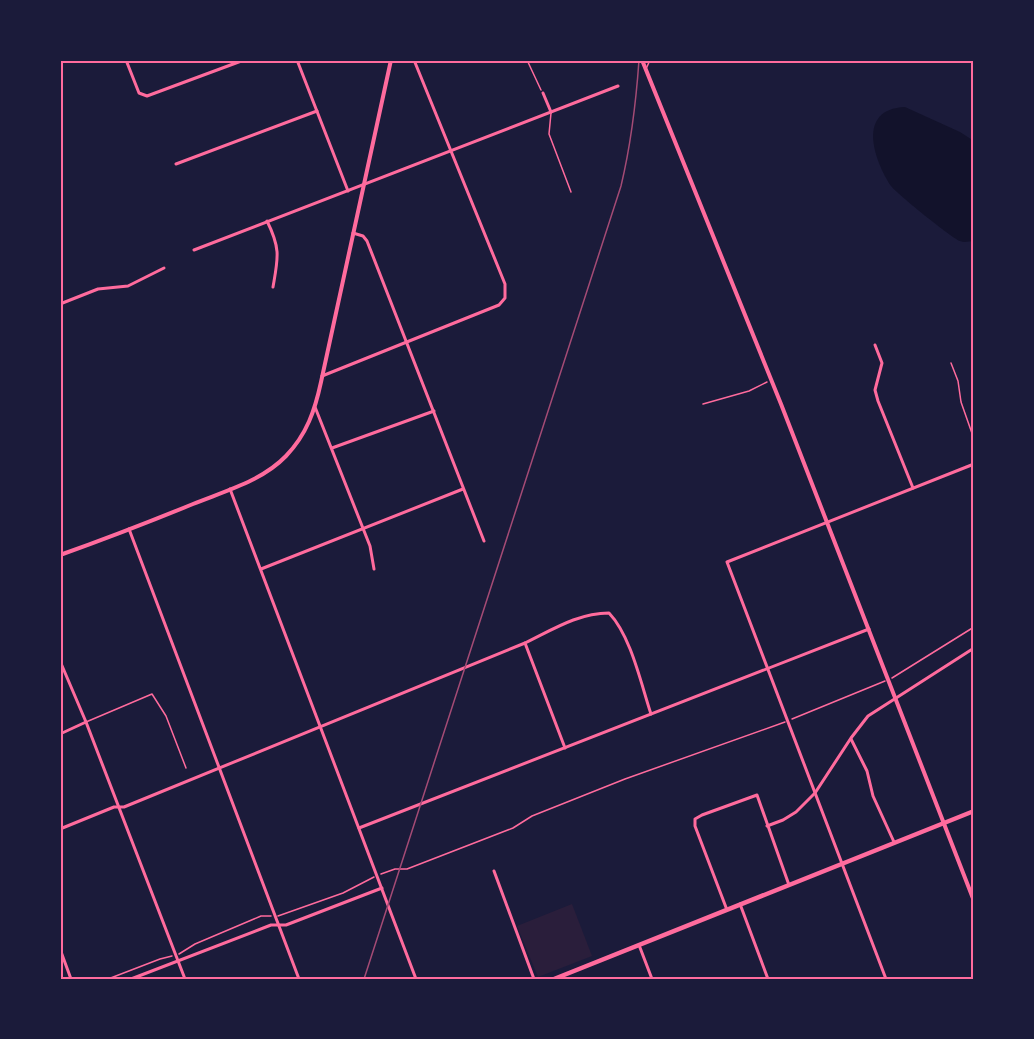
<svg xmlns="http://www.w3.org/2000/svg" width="1034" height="1039" font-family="Jost,sans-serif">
<rect width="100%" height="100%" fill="#1b1b3a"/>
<!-- green -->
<path fill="#2a1e3b" d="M572 904 592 956 538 977 517 926Z"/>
<!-- water -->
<path fill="#12122b" d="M905 107 960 132 974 141V241C969 241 965 243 960 241 953 239 896 193 891 186 874 160 856 109 905 107Z"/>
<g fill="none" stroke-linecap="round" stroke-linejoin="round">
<!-- path -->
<g stroke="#ff6b9d" stroke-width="1.5">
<path d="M527 60 541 90"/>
<path d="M951 363 958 381 961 402 974 439"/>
<path d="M703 404 749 391 767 382"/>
<path d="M892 678 974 627"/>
<path d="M792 719 885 681"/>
<path d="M381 874 395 869H407L513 828 532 816 625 779 785 722"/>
<path d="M278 916 343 893 374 877"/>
<path d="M179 954 195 944 261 916H271"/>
<path d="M108 979 160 959 172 956"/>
</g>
<!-- service -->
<g stroke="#ff6b9d" stroke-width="1.5">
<path d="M646 69 650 60"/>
<path d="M551 113 549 134 571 192"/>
<path d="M86 722 152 694 166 716 186 768"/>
</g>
<!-- minor -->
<g stroke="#ff6b9d" stroke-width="3">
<path d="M126 60 139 93 147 96 244 60"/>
<path d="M297 60 348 191"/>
<path d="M543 93 551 112"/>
<path d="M176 164 317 111"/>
<path d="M267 221C281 249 278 258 273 287"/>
<path d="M353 233 363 236 367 241 484 541"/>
<path d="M194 250 618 86"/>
<path d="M60 304 98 289 128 286 164 268"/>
<path d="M875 345 882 363 875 390 878 401 913 488"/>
<path d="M322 376 499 305 505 298V284L414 60"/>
<path d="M315 407 370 546 374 569"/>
<path d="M332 448 434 411"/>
<path d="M230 489 416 979"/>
<path d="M129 529 299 979"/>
<path d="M261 569 463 489"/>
<path d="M525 643 565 748"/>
<path d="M60 661 86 722 185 979"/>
<path d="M60 734 86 722"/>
<path d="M851 739 867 771 873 796 894 842"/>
<path d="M767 826 783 820 796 812 815 793 851 738 868 716 974 648"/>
<path d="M359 828 869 629"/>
<path d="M60 829 114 807H124L525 643C552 630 578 613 609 613 631 636 641 684 651 714"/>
<path d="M494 871 534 979"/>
<path d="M740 904 768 979"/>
<path d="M727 910 695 826V819L702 815 757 795 789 885"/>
<path d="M639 945 652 979"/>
<path d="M60 949 71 979"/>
<path d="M131 979 271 925H286L382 888"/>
<path d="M886 979 727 562 974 464"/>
</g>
<!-- tertiary -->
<g stroke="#ff6b9d" stroke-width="4">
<path d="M642 60 781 404 974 901"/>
<path d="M60 555C105 539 149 522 193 504 225 491 262 481 286 456 307 434 315 410 321 382L391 60"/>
</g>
<!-- secondary -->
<path stroke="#ff6b9d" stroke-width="4.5" d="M554 979 974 811"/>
<!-- rail -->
<path stroke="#a44b75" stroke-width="1.5" d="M364 979 621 186C631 144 636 103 639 60"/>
</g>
<!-- border -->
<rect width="1034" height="1039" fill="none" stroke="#1b1b3a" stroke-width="123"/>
<rect x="62" y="62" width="910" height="916" fill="none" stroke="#ff6b9d" stroke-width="2"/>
</svg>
